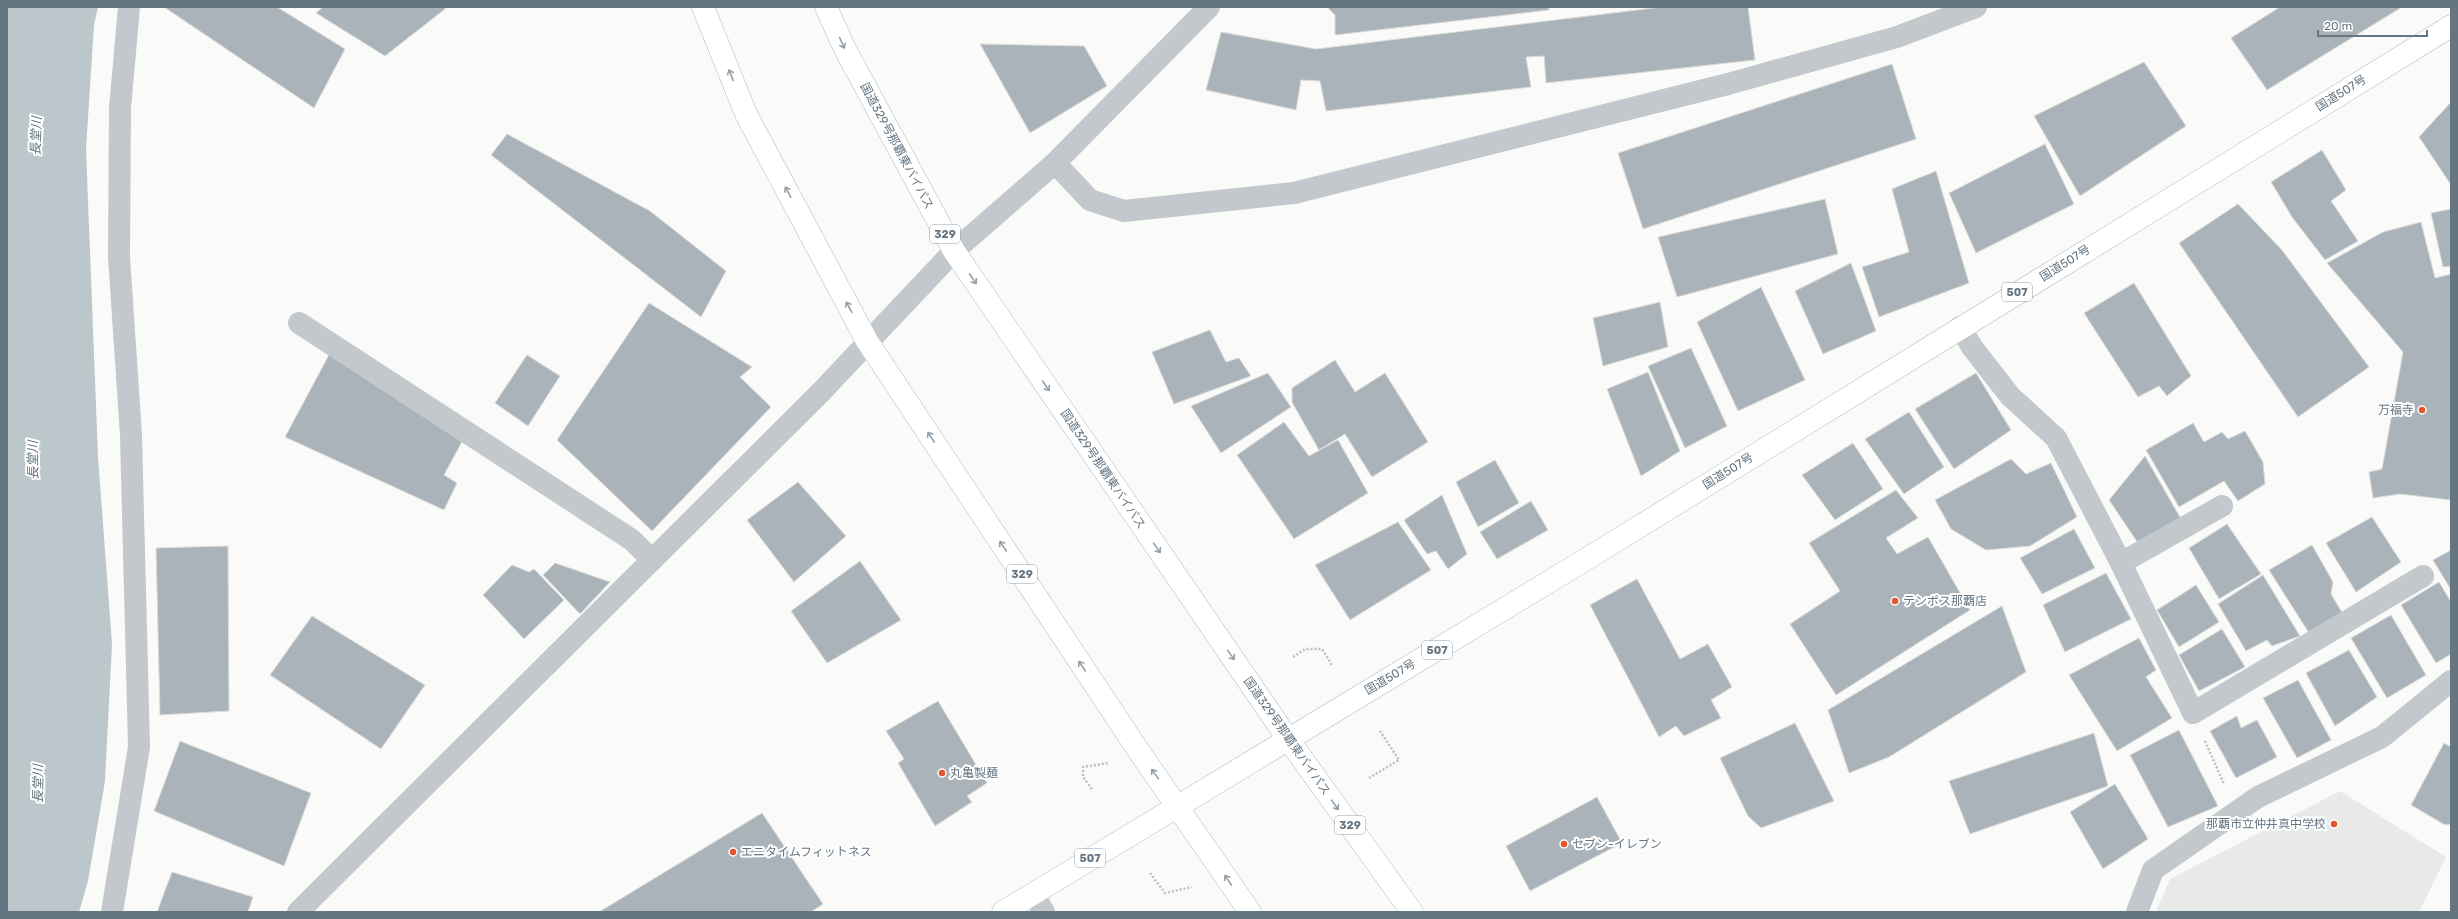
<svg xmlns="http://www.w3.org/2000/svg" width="2458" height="919" font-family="Rubik,'Noto Sans JP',sans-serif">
<rect width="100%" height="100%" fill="#fafaf8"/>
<!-- built -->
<path fill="#e8e9e9" d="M2340 791 2446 857 2419 912H2156L2170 879Z"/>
<!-- water -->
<path fill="#bbc7cb" d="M7 7H98L94 25 86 149 98 457 112 644 105 781 88 881 79 912H7Z"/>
<!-- building -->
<g fill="#aab3b9" stroke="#dcdcda">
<path d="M164 7H277L345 49 314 108Z"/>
<path d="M323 7H444L445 9 385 56 316 13Z"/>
<path d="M1327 7H1549V10L1335 35V15Z"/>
<path d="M1662 7H1748L1755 60 1546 83 1544 56 1526 57 1531 87 1326 111 1320 81 1301 80 1296 110 1206 90 1221 32 1316 49Z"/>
<path d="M2280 7H2402L2267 90 2231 38Z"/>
<path d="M980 44 1084 46 1107 86 1030 133Z"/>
<path d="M2144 62 2186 126 2080 196 2034 116Z"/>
<path d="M1892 64 1916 139 1643 229 1618 153Z"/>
<path d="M2451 102V185L2419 137Z"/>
<path d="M507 134 650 211 726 271 701 317 491 155Z"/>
<path d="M2045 144 2074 204 1976 253 1949 193Z"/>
<path d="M2322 150 2346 190 2331 201 2358 241 2325 260 2292 217 2271 182Z"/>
<path d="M1936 171 1969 283 1879 317 1862 267 1909 252 1892 189Z"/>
<path d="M1825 199 1838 254 1677 297 1658 237Z"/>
<path d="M2238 204 2282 250 2369 367 2298 417 2179 243Z"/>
<path d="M2451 209V266L2443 267 2431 213Z"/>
<path d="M2421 222 2435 278 2451 274V500L2400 494 2373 498 2369 472 2382 469 2403 352 2327 263 2383 232Z"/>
<path d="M1851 263 1876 331 1823 354 1795 291Z"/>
<path d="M2134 283 2191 376 2167 396 2159 386 2138 397 2084 313Z"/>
<path d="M1761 287 1805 380 1738 411 1697 322Z"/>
<path d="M1660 302 1668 347 1603 366 1593 318Z"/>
<path d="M649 303 752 367 740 377 771 407 652 531 557 440Z"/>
<path d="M1210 330 1226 362 1239 358 1251 376 1174 404 1152 352Z"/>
<path d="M1691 348 1727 426 1685 448 1648 366Z"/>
<path d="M330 353 464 438 444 475 457 483 444 510 285 437Z"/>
<path d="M527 355 560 376 528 426 495 403Z"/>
<path d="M1335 360 1355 392 1385 373 1428 442 1372 477 1345 434 1319 450 1292 402V388Z"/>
<path d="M1648 372 1680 451 1641 476 1607 389Z"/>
<path d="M1268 373 1291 407 1221 453 1191 406Z"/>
<path d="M1976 373 2011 430 1954 469 1915 409Z"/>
<path d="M1909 412 1944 467 1904 494 1865 439Z"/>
<path d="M1284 422 1309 456 1338 440 1368 493 1294 539 1237 455Z"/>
<path d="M2193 423 2204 442 2222 432 2228 439 2245 431 2263 462 2265 484 2238 501 2224 481 2179 507 2146 450Z"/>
<path d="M1853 443 1883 489 1835 520 1802 475Z"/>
<path d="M2145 456 2181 519 2140 546 2109 500Z"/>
<path d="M2011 459 2026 474 2051 463 2077 517 2030 546 1986 550 1951 529 1935 500Z"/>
<path d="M1495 460 1519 503 1478 527 1456 482Z"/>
<path d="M798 482 846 536 794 582 747 520Z"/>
<path d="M1896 490 1918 518 1886 538 1897 554 1928 537 1970 610 1836 695 1790 624 1840 591 1809 543Z"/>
<path d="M1442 495 1467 554 1448 569 1436 551 1427 554 1404 520Z"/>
<path d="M1531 501 1548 530 1497 559 1480 532Z"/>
<path d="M2372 517 2401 562 2356 592 2326 543Z"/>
<path d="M1398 522 1431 570 1350 620 1315 565Z"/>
<path d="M2227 524 2261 574 2219 599 2189 548Z"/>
<path d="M2074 529 2095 568 2042 594 2020 558Z"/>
<path d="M2312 545 2333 582 2331 594 2343 614 2309 633 2269 570Z"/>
<path d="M228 546 229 711 160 715 156 548Z"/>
<path d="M2451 550V590L2433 560Z"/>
<path d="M860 561 901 620 827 663 791 611Z"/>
<path d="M555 563 610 582 580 614 543 575Z"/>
<path d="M512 565 529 572 534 569 564 600 524 639 483 595Z"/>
<path d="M2106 573 2131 619 2065 652 2043 605Z"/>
<path d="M2263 575 2300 636 2272 646 2267 640 2246 651 2218 604Z"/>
<path d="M1637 579 1680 659 1708 644 1732 687 1711 700 1721 718 1684 736 1676 726 1659 737 1590 605Z"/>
<path d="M2439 582 2451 602V654L2436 663 2401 605Z"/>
<path d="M2196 585 2219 622 2179 647 2157 610Z"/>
<path d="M2002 606 2026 672 1889 757 1849 773 1828 710Z"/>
<path d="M2391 615 2426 675 2387 698 2351 638Z"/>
<path d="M312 616 425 685 381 749 270 675Z"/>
<path d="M2222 629 2245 667 2199 691 2179 655Z"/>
<path d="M2139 638 2156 670 2146 677 2172 718 2117 751 2069 675Z"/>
<path d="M2349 650 2377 697 2335 726 2306 673Z"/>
<path d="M2298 680 2331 740 2297 758 2263 698Z"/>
<path d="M938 701 987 783 967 796 972 802 935 826 898 763 904 759 886 731Z"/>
<path d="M2237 716 2241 728 2257 720 2277 757 2236 778 2210 731Z"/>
<path d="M1795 723 1834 801 1761 828 1748 816 1720 758Z"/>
<path d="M2179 730 2218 806 2168 827 2130 755Z"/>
<path d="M2094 733 2108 786 1970 834 1949 781Z"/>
<path d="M180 741 311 793 284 866 154 811Z"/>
<path d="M2444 743 2451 747V824L2445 825 2411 805Z"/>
<path d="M2115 784 2148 839 2103 869 2070 812Z"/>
<path d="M1597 797 1622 843 1530 891 1506 846Z"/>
<path d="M762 813 823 904 811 912H599Z"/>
<path d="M172 872 253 897 248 912H157Z"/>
</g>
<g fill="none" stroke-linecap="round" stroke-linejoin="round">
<!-- highway casing -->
<g stroke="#b4b9bd" stroke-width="23">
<g id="highway">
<path d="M703 7 746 114 867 341 1138 750 1250 912"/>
<path d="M826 7 845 49 954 251 1288 739 1412 912"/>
<path d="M1003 912 1585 560 2451 26"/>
</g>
</g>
<!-- path -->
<g stroke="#bbbfc2" stroke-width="2.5" stroke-dasharray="2 2" stroke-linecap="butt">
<path d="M1293 657 1305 649H1322L1332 665"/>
<path d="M2205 741 2224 784"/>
<path d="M1369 778 1399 760 1380 731"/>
<path d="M1092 789 1083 777V767L1109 763"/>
<path d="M1150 873 1165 893 1192 887"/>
</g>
<!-- street -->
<g stroke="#c3c8cc" stroke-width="22">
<path d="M1055 163 1090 200 1124 211 1294 193 1728 84 1897 37 1976 7"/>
<path d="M299 323 632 540 652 560"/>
<path d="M1960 327 1972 347 2010 396 2056 438 2121 563 2193 713 2423 576"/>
<path d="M2121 563 2222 506"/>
<path d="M1033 894 1044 912"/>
<path d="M112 912 139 747 131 435 119 257 120 108 129 7"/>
<path d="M298 912 821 392 954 251 1055 163 1209 7"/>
<path d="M2137 912 2153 870 2258 797 2382 737 2451 681"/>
</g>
<!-- highway -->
<use href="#highway" stroke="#fff" stroke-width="22"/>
</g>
<!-- one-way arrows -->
<defs><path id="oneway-shaft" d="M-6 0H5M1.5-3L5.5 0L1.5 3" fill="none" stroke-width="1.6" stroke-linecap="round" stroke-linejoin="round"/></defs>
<g stroke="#939fa8">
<use href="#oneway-shaft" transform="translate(842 43) rotate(66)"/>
<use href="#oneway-shaft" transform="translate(731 75) rotate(-112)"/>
<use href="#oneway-shaft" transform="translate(788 192) rotate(-118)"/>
<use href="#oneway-shaft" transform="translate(973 279) rotate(56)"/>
<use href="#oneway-shaft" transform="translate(849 307) rotate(-118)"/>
<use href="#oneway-shaft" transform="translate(1046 386) rotate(56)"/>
<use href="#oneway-shaft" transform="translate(931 437) rotate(-124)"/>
<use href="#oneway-shaft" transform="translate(1003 546) rotate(-124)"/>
<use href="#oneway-shaft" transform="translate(1157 548) rotate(55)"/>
<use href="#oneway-shaft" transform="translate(1231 655) rotate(55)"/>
<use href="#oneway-shaft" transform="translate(1082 666) rotate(-124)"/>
<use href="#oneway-shaft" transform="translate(1155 774) rotate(-125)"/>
<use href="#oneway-shaft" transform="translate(1335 805) rotate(54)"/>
<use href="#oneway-shaft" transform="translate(1228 880) rotate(-124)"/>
</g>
<!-- markers -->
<g fill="#e4572e" stroke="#fff" stroke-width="1.5">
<circle cx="2422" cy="410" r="4"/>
<circle cx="1895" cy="601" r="4"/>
<circle cx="942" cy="773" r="4"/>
<circle cx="2334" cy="824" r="4"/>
<circle cx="1564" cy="844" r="4"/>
<circle cx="733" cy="852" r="4"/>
</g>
<g text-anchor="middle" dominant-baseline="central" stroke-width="4" stroke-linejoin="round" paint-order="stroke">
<!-- shield labels -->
<g fill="#fff" stroke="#939fa8" stroke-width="1">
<rect x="930" y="225" width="30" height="18" rx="3"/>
<rect x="2002" y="283" width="30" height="18" rx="3"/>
<rect x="1007" y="565" width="30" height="18" rx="3"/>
<rect x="1422" y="641" width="30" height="18" rx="3"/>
<rect x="1335" y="816" width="30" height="18" rx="3"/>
<rect x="1075" y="849" width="30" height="18" rx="3"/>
</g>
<g font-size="11" font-weight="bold" fill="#657683">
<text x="945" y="234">329</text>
<text x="2017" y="292">507</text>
<text x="1022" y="574">329</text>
<text x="1437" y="650">507</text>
<text x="1350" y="825">329</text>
<text x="1090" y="858">507</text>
</g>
<!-- street labels -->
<g font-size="12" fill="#657683" stroke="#fff">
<text transform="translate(2341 93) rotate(-32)">国道507号</text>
<text transform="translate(897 146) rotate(62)">国道329号那覇東バイパス</text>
<text transform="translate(2065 263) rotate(-32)">国道507号</text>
<text transform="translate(1103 469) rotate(56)">国道329号那覇東バイパス</text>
<text transform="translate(1728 471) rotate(-32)">国道507号</text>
<text transform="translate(1390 677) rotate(-31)">国道507号</text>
<text transform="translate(1287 736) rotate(55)">国道329号那覇東バイパス</text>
</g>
<!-- poi labels -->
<g font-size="12" fill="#657683" stroke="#fff" text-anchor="start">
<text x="2414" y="410" text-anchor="end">万福寺</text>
<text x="1903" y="601">テンポス那覇店</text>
<text x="950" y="773">丸亀製麺</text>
<text x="2326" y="824" text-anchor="end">那覇市立仲井真中学校</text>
<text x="1572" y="844">セブン-イレブン</text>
<text x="741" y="852">エニタイムフィットネス</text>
</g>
<!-- water labels -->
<g font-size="13" font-style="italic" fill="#60757c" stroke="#fff">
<text transform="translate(36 136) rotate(-88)">長堂川</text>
<text transform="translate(33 460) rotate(-91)">長堂川</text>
<text transform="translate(38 784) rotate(-89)">長堂川</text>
</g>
</g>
<!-- border -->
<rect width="2458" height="919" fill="none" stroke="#657683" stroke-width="16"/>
<!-- scale -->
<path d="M2318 30v6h109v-6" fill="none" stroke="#657683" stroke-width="2"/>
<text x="2324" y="30" font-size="12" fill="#657683" stroke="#ffffff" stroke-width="3" paint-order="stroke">20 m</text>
</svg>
